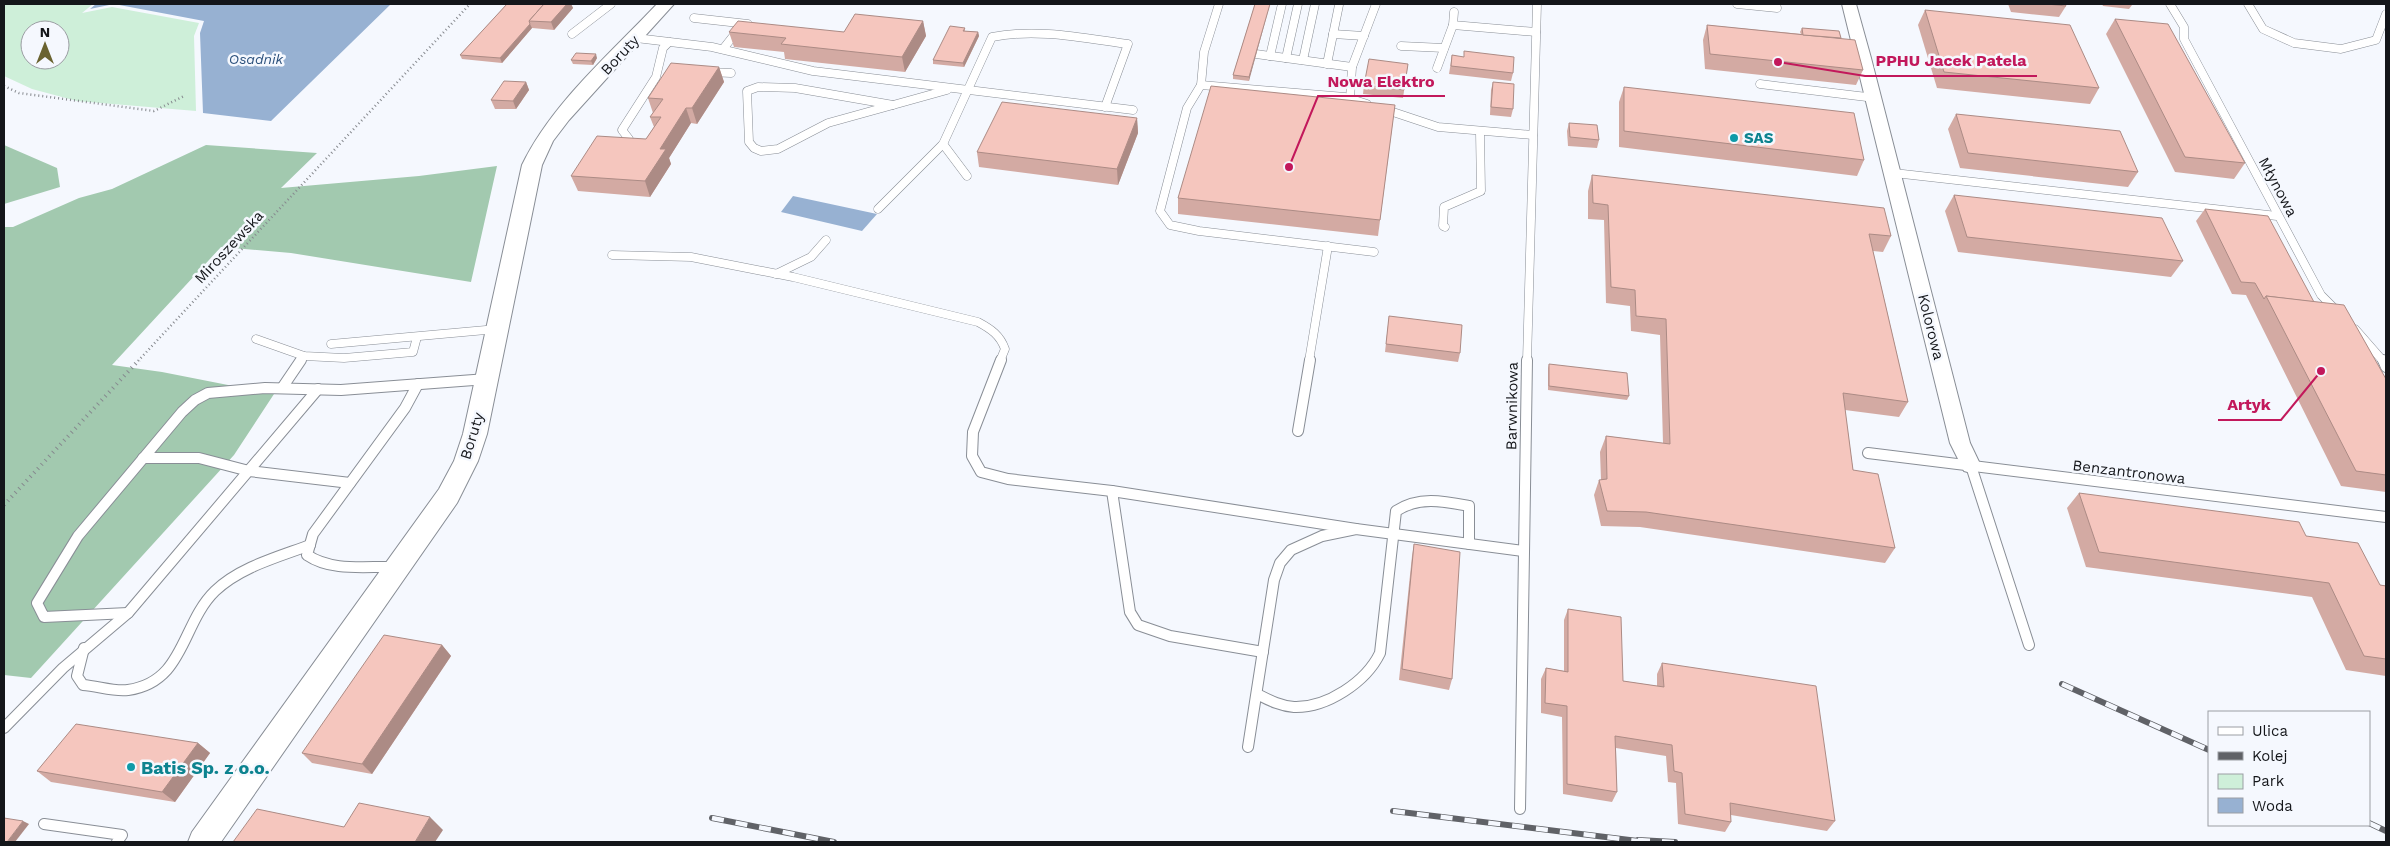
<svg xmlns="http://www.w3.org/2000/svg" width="2390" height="846" font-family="'Work Sans',sans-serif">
<rect width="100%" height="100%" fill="#f5f8fe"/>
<!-- green -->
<path fill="#ceefd9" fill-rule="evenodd" d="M4 4H93L82 13 112 7 199 23 194 36 196 111 77 101 32 89 4 76ZM30 30H60V60H30Z"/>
<!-- forest -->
<g fill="#a2c9af">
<path d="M4 145 57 168 60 187 4 204Z"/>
<path d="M206 145 317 153 281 188 419 176 497 166 471 282 291 253 221 247 112 365 162 372 274 394 234 455 31 678 4 675V227H13L79 198 112 189Z"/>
</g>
<!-- water -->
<g fill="#97b1d2">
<path d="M96 4H391L271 121 203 113 200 33 204 21 114 4 90 9Z"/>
<path d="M793 196 877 214 862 231 781 212Z"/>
</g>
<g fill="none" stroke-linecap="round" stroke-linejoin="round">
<!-- service-far1 casing -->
<g stroke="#898e96" stroke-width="9">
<g id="service-far1">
<path d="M1737 4 1777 8 1776 4"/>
<path d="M2170 4 2184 27V39L2321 295 2337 311"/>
<path d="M2248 4 2263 29 2294 43 2341 49 2376 40 2386 14"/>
<path d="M1454 12 1453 25 1536 32"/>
<path d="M694 18 748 24"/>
<path d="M572 34 611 4"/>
<path d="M1333 34 1364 36"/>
<path d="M636 38 712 47 813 71 1133 110"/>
<path d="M1401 46 1444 48"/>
<path d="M723 49 738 30"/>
<path d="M1256 54 1352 67"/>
<path d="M1270 56 1282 4"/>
<path d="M1286 58 1298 4"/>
<path d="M1303 60 1315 4"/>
<path d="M1327 64 1339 5"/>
<path d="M1437 68 1453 25"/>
<path d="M709 72 731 73"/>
<path d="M1760 84 1875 98"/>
<path d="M1201 85 1204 52 1219 4"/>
<path d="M758 87 795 88 893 105 828 123 778 149 761 151 754 148 749 142 747 91Z"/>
<path d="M1350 99 1352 67 1376 4"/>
<path d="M1367 104 1345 97 1201 85 1187 108 1160 211 1170 225 1199 231 1374 252"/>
<path d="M893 105 947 90"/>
<path d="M1384 109 1438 127 1533 135"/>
<path d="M943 144 967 176"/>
<path d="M630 148 629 139 622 130 656 77 663 48 669 42"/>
<path d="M1894 173 2277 216"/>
<path d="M878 209 943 144 992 37C1037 28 1083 38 1128 44L1105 107"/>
<path d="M1445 227 1443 226 1444 207 1481 191 1480 132"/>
<path d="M612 255 691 257 793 277 978 322C991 329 1000 335 1005 349L1000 361"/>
<path d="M776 274 811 257 826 240"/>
<path d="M2355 329 2383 361"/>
<path d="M256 339 304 356 344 358 413 352 417 337"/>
<path d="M331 344 497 329"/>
<path d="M300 361 304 356"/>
<path d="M1309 361 1328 246"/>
<path d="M1527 361 1537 4"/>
</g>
</g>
<!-- service casing -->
<g stroke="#898e96" stroke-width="12">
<g id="service">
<path d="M1001 360 973 432 972 456 981 472 1008 479 1112 491 1356 529"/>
<path d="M2383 360 2386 367"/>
<path d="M282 388 301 360"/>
<path d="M1298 431 1310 360"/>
<path d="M1868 453 2386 517"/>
<path d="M143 458H199L249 471 350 483"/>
<path d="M1971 466 2029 645"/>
<path d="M1112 491 1130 612 1138 625 1170 636 1263 652"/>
<path d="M395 567C366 566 332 572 307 555L313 534 405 408 418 384"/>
<path d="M128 613 44 617 37 603 78 536 182 412 195 400 208 393 265 388 341 390 487 379"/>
<path d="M84 648 77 676 83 685C98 686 114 692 128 690 185 682 181 624 215 591 240 567 278 557 310 545"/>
<path d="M1257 694C1269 700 1280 706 1294 707 1327 708 1366 682 1380 653L1396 511C1419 496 1443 501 1469 506V544"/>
<path d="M4 728 63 668 128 613 318 389"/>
<path d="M1248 747 1274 580 1280 563 1291 550 1322 536 1356 529 1523 551"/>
<path d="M1520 809 1527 360"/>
<path d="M44 824 122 835 117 842"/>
</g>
</g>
<!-- minor casing -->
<g stroke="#898e96" stroke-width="2">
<path id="minor" d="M1842 4H1856L1871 58 1970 443 1981 466 1978 471 1971 473 1964 471 1950 443Z"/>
</g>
<!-- tertiary casing -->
<g stroke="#898e96" stroke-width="2">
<path id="tertiary" d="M657 4H674L569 120 553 141 542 165 487 434 478 461 457 503 221 842H188L192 832 439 489 454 461 463 434 522 165C552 103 610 54 657 4Z"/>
</g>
<!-- path-far1 -->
<g stroke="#86898e" stroke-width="2.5" stroke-dasharray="1 3" stroke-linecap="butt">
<path d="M4 86 19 93 154 111 184 96"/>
<path d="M138 361 470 4"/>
</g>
<!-- path -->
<path stroke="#86898e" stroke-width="4" stroke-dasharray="1 4.5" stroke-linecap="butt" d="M4 505 139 360"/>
<!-- service-far1 -->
<use href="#service-far1" stroke="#fff" stroke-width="8"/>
<!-- service -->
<use href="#service" stroke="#fff" stroke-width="10"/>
<!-- minor -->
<use href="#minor" fill="#fff" fill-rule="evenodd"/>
<!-- tertiary -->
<use href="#tertiary" fill="#fff" fill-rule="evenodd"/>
<!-- rail casing -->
<g stroke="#606267" stroke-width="6">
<g id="rail">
<path d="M2062 684 2209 750"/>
<path d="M1393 811 1646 842"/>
<path d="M712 818 834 842"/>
<path d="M2369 823 2386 831"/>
<path d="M1638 840 1675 842"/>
</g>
</g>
<!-- rail -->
<use href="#rail" stroke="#f5f8fe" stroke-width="4.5" stroke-dasharray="12" stroke-linecap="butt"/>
</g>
<!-- wall -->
<g fill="#d3aaa3">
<path d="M507 4H571L573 8 554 30 532 28 502 63 462 59 460 55Z"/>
<path d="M1255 4 1249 81 1233 79V75Z"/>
<path d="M2008 4H2065L2066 6 2059 17 2011 12Z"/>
<path d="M2102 4H2131L2132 5 2129 9 2103 6Z"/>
<path d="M1925 10 2099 88 2090 104 1937 88 1918 25Z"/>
<path d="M2115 19 2245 163 2234 179 2175 172 2106 34Z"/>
<path d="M923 21 926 36 905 72 785 59 784 52 734 47 729 32H844Z"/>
<path d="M1707 25 1801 34 1800 32 1802 28 1841 38 1863 70 1856 85 1705 69 1703 40Z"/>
<path d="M965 28V31L978 32 979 36 964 67 933 64V60Z"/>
<path d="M1452 55 1513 73 1511 81 1449 74Z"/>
<path d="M597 58 593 65 573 64 571 60Z"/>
<path d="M1408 64 1403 98 1363 94 1364 85Z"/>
<path d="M719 67 724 82 697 124 691 123 669 158 671 164 650 197 578 191 571 176 646 139 654 127 650 117 653 113 648 98Z"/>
<path d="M526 82 529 90 516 109H495L491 100Z"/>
<path d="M1493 82 1513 109 1511 117 1490 115 1491 90Z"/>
<path d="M1624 87 1864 160 1857 176 1619 147V102Z"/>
<path d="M1395 105 1378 236 1178 214V198Z"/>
<path d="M1956 114 2138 172 2128 187 1960 168 1948 129Z"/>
<path d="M1137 118 1138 133 1118 185 979 167 977 152Z"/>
<path d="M1569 123 1599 140 1597 148 1568 146 1567 131Z"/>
<path d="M1592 175 1891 236 1883 252 1873 251 1908 402 1899 417 1845 410 1853 470 1895 548 1885 563 1640 527 1601 526 1594 495 1599 480H1601L1600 452 1606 436 1663 443 1660 335 1631 331 1630 306 1606 303 1604 220 1588 219V191Z"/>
<path d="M1954 195 2183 261 2171 277 1958 252 1945 211Z"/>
<path d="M2205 209 2314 302 2386 379V492L2341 486 2246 295 2232 294 2196 221Z"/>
<path d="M1389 316 1460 353 1458 362 1385 352Z"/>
<path d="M1549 364 1629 396 1627 400 1548 390V368Z"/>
<path d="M2079 493 2306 536 2380 585 2386 586V676L2346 670 2312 597 2086 567 2067 508Z"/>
<path d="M1414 544 1452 679 1449 690 1399 680 1412 556Z"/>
<path d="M1568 609 1623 681 1657 686V674L1662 663 1835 821 1827 831 1731 815V822L1725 832 1678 824 1676 783 1668 782 1666 756 1616 748 1617 792 1612 802 1563 794 1562 717 1541 713V679L1546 668 1564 671V620Z"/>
<path d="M442 645 451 656 372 774 312 763 302 753Z"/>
<path d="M198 743 210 753 175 802 51 782 37 771Z"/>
</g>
<!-- shaded-wall -->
<g fill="#ac8b85">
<path d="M565 4H571L573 8 554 30 551 22Z"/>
<path d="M1270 4 1249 81V77Z"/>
<path d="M923 21 926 36 905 72 902 57Z"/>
<path d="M530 24 532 28 502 63 500 58Z"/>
<path d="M978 32 979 36 964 67 963 63Z"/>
<path d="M596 54 597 58 593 65 591 61Z"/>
<path d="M719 67 724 82 697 124 692 108Z"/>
<path d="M526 82 529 90 516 109 513 101Z"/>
<path d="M686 108 691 123 669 158 671 164 650 197 645 181 660 149Z"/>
<path d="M1137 118 1138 133 1118 185 1117 169Z"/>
<path d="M442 645 451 656 372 774 362 764Z"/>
<path d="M198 743 210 753 175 802 162 792Z"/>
<path d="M430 817 443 830 435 842H415Z"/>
<path d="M23 821 29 824 15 842H7Z"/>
</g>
<!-- building -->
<g fill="#f5c6be" stroke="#ac8b85">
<path d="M507 4H544L529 21 530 24 500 58 460 55Z"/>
<path d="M544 4H567L551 22 529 21Z"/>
<path d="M1255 4H1270L1249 77 1233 75Z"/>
<path d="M2047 4H2065L2066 6Z"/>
<path d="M1925 10 2070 25 2099 88 1944 72Z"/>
<path d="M855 14 923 21 902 57 781 44 786 38 729 32 738 21 844 32Z"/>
<path d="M2115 19 2168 24 2245 163 2185 157Z"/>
<path d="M1707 25 1855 40 1863 70 1710 54Z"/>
<path d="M950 26 965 28 963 31 978 32 963 63 933 60Z"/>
<path d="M1802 28 1839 31 1841 38 1803 35Z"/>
<path d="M1464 51 1514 57 1513 73 1451 66 1452 55 1464 57Z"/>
<path d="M576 53 596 54 591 61 571 60Z"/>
<path d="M1369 59 1408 64 1404 90 1364 85Z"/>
<path d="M671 63 719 67 692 108H686L660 149H666L645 181 571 176 597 136 646 139 661 117H650L663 99 648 98Z"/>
<path d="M504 81 526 82 513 101 491 100Z"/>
<path d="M1493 82 1514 84 1513 109 1491 107Z"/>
<path d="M1211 86 1395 105 1380 220 1178 198Z"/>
<path d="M1624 87 1854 113 1864 160 1624 131Z"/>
<path d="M1002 102 1137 118 1117 169 977 152Z"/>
<path d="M1956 114 2120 131 2138 172 1968 153Z"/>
<path d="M1569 123 1597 125 1599 140 1570 137Z"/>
<path d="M1592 175 1884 208 1891 236 1869 234 1908 402 1843 393 1853 470 1878 474 1895 548 1646 512 1607 511 1599 480 1607 479 1606 436 1670 444 1666 319 1636 316 1635 290 1611 287 1608 205 1593 203Z"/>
<path d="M1954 195 2162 218 2183 261 1967 237Z"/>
<path d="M2205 209 2268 216 2314 302 2266 296 2264 299 2255 283 2241 282Z"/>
<path d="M2266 296 2344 305 2386 379V475L2356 471Z"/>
<path d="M1389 316 1462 325 1460 353 1386 344Z"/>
<path d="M1549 364 1627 373 1629 396 1549 386Z"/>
<path d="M2079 493 2299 522 2306 536 2358 543 2380 585 2386 586V659L2364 656 2329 583 2099 552Z"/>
<path d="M1414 544 1460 552 1452 679 1402 669Z"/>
<path d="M1568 609 1621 617 1623 681 1664 687 1662 663 1816 686 1835 821 1730 803 1731 822 1685 814 1682 773 1674 771 1672 745 1615 736 1617 792 1567 784V706L1545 703 1546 668 1568 672Z"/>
<path d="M384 635 442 645 362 764 302 753Z"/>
<path d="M76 724 198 743 162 792 37 771Z"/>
<path d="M359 803 430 817 415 842H233L257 809 344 827Z"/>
<path d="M4 818 23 821 7 842H4Z"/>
</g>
<!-- markers -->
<g fill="#0f9aa8" stroke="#f5f8fe" stroke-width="2">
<circle cx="1734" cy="138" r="5"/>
<circle cx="131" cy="767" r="5"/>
</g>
<g text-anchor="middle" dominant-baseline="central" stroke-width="5" stroke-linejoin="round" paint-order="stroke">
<!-- far-water labels -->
<g font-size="14" font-style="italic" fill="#2b507c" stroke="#f5f8fe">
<text x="256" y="59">Osadnik</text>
</g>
<!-- street labels -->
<g font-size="15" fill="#14161a" stroke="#f5f8fe">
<text transform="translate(620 55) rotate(-47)">Boruty</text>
<text transform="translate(2278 187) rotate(62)">Młynowa</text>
<text transform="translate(229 247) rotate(-47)">Miroszewska</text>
<text transform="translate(1931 327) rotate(76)">Kolorowa</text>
<text transform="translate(1512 406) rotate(-89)">Barwnikowa</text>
<text transform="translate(472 436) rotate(-73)">Boruty</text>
<text transform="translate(2129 472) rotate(7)">Benzantronowa</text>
</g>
<!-- culture labels -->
<g font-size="15" font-weight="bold" fill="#0d838f" stroke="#f5f8fe" text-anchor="start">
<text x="1744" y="138">SAS</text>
</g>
<!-- near-culture labels -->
<g font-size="18" font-weight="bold" fill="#0d838f" stroke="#f5f8fe" text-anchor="start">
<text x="141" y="767">Batis Sp. z o.o.</text>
</g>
</g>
<!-- callouts -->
<path fill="none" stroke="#c2185b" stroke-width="2" d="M1778 62L1865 76H2037M1289 167L1318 96H1445M2321 371L2281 420H2218"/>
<g fill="#c2185b" stroke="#f5f8fe" stroke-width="2">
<circle cx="1778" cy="62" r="5"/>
<circle cx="1289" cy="167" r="5"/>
<circle cx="2321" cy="371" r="5"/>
</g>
<g font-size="16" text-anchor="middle" font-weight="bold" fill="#c2185b" stroke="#f5f8fe" stroke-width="5" stroke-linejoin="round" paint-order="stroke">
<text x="1951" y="66">PPHU Jacek Patela</text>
<text x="1381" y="87">Nowa Elektro</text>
<text x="2249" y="410">Artyk</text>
</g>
<!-- border -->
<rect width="2390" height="846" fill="none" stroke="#14161a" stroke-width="10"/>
<!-- legend -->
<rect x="2208" y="711" width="162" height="115" fill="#f5f8fe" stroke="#9b9ea3"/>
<rect x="2218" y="727" width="25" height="8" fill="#ffffff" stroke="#9b9ea3"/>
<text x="2252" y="736" font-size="15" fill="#14161a">Ulica</text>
<rect x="2218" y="752" width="25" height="8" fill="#606267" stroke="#9b9ea3"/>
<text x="2252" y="761" font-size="15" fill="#14161a">Kolej</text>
<rect x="2218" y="774" width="25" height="15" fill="#ceefd9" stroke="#9b9ea3"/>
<text x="2252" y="786" font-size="15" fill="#14161a">Park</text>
<rect x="2218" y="798" width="25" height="15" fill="#97b1d2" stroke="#9b9ea3"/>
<text x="2252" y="811" font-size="15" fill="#14161a">Woda</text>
<!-- north arrow -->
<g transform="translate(45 45)"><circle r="24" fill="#f5f8fe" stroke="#9b9ea3"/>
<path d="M0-4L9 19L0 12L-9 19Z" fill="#6a6330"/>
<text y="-8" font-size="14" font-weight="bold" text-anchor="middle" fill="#14161a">N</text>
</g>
</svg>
